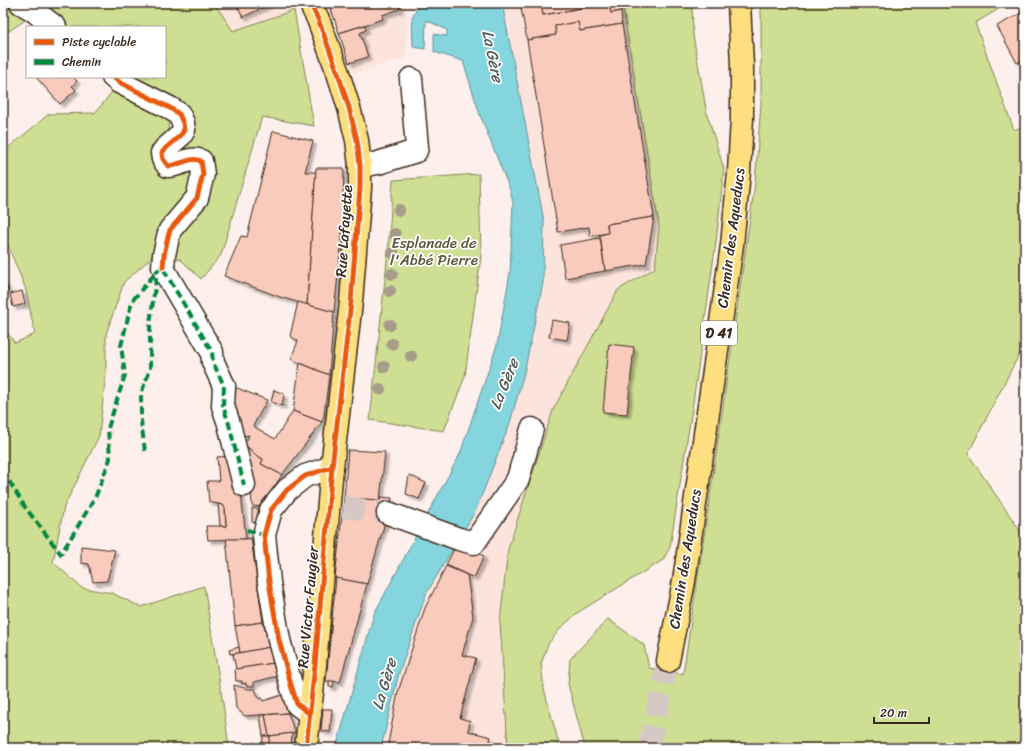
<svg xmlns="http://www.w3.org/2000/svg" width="1028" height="751" font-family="Sriracha,sans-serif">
<defs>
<filter id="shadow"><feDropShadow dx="3.5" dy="3.5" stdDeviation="1" flood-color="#0004"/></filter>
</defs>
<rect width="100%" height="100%" fill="#fdefeb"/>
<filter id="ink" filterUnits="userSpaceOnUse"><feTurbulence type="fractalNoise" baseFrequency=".025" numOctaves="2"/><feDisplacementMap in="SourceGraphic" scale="8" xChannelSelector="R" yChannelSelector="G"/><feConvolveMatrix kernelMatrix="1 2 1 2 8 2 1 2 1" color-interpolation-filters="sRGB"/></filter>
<g filter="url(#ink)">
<!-- built -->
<g fill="#fce4dd">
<path d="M214 3H307L294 10 233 31Z"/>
<path d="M327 3H407L406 58 353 73 331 10Z"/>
<path d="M502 3H622L659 226 655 268 618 290 500 622 508 748H381L399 673 426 594 476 510 510 423 524 373 543 283V221Z"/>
</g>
<!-- green -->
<g fill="#cede92" stroke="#848458">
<path d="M3 3 27 19 3 35Z"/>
<path d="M32 3H214L233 31 294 10 314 126 262 117 221 255 201 279 180 259H169L207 175 178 158 174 152 188 138 126 77H165V27H63Z"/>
<path d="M622 3H692L693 35 707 114 724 169 716 242 693 403 670 547 663 560 577 613 560 629 548 644 541 664 544 689 560 748H508L500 622 508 549 553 410 618 290 655 268 659 226Z"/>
<path d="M761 3H1009L975 23 1014 130 1025 125V343L968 454 1025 538V748H585L568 684 570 659 608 619 644 645 649 668 683 674 708 510 755 183 761 103Z"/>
<path d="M115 88 170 118 168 129 154 159 188 166 193 184 155 246 151 258 124 282 106 334V373L99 436 64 507 53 562 82 588 112 593 141 607 204 586 224 710 229 748H3V327L15 343 35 334 25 287 3 234V145L8 148 49 114 95 113Z"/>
<path d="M479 174 481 256 465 376 444 431 370 420 388 251 393 180Z"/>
</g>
<!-- water -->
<path fill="#84d5de" stroke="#679191" d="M420 3H502L544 221 543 283 524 373 510 423 476 510 426 594 399 673 381 748H336L374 614 460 454 497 345 510 273 513 203 510 190 480 115 463 61 434 52V34L447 36V30L426 20 425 49 413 47 412 18Z"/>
<!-- building -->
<g fill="#f9cbbc" stroke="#3b2a1e" filter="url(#shadow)">
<path d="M236 3H272L243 17Z"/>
<path d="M350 3H398L400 9 382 15 383 19 339 33 331 9Z"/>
<path d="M531 3H541L543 15 609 3 611 13 621 11 622 24 580 31 578 22 555 26 556 35 527 40 521 8 531 6Z"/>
<path d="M541 3H620L621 11 611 13 609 3 543 15Z"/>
<path d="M1025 11V59L1017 63 997 26Z"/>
<path d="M578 22 580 31 622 24 654 217 607 224 608 233 590 236 589 227 558 232 527 40 556 35 555 26Z"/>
<path d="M365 25 366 30 360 33 368 57 349 63 339 33Z"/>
<path d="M36 77H73L77 81 72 86 76 90 60 104Z"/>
<path d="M273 131 313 141 305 172H316L307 305 280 297 224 276 241 236 247 237Z"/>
<path d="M316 168H344L342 238 334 312 307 305Z"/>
<path d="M654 217 646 264 605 271 600 235 608 233 607 224Z"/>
<path d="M600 238 605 271 565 278 560 245Z"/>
<path d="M3 278 8 290 3 292Z"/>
<path d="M22 291 25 304 13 307 10 294Z"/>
<path d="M298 302 334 312 329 375 291 359 298 341 290 336Z"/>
<path d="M552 320 570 323 567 340 549 337Z"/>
<path d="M609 344 634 347 627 414 603 412Z"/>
<path d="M300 363 329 375 324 415 322 422 293 411Z"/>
<path d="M232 386 267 400 253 426 275 439 293 411 322 422 282 475 261 464 263 459 257 456 241 441 247 440 249 435 239 437 230 397Z"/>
<path d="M274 390 284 394 282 406 271 402Z"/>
<path d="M245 445 257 456 263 459 261 464 282 475 270 493 265 507 252 506 251 489 249 480 254 475 247 470Z"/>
<path d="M348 450 385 452 380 500 344 498Z"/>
<path d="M233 456 241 483 242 502 246 539 208 540 206 526H226L225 508 223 505 209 502 207 481H219L217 457Z"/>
<path d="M409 475 426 483 419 499 406 494Z"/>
<path d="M381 497 392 498 367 584 335 578 344 498 380 500Z"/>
<path d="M218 504 223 505 225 508 226 526H220Z"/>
<path d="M252 508 264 510 259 524 252 522Z"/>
<path d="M251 538 263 622 235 626 226 539H246Z"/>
<path d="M457 543 484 556 474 578 446 565Z"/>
<path d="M81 546 115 550 107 581 93 582 89 564 81 563Z"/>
<path d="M446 566 467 575 473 617 462 655 476 658 460 718 470 721 468 731 491 737 488 748H400L388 744 398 692 425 608Z"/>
<path d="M336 578 367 584 340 682 326 681Z"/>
<path d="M263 622 270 647 240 653 235 626Z"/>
<path d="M239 647 240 653 230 654 229 650Z"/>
<path d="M270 647 274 663 236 669 233 654Z"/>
<path d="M274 663 278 676 254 682V686H246V683L242 684V681H236L235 669Z"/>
<path d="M329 681H334L333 687H329Z"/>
<path d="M234 685 248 689H255L259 699 262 698 263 701 282 695 288 713 245 716 236 708Z"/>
<path d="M323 709H332L330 732 321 731Z"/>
<path d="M288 713 295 733 269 736 265 715Z"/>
<path d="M260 715H265L269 736H263Z"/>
<path d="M292 733 291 748H268L270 736Z"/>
<path d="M263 736H270L268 748H262Z"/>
<path d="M254 742 260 746 259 748H251Z"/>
</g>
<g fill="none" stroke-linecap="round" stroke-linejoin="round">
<!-- minor-tunnel -->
<path stroke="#d6c8c2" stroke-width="22" stroke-dasharray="22 11" stroke-linecap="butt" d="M343 507 388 513"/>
<!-- major-tunnel -->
<path stroke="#d6c8c2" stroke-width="22" stroke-dasharray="22 11" stroke-linecap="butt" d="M649 748 668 661"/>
<!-- minor casing -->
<g stroke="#3b2a1e" stroke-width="25">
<g id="minor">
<path d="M21 3 33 10 55 27"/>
<path d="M113 77 119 82 170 108 179 114 183 123 184 130 181 135 165 149 162 153 163 159 168 166C180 166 189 156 201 161L203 174 197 198 170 230 168 237 164 255 163 267 165 272 212 352 213 362 224 386 223 406 229 424 244 485"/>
<path d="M360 166 378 163 416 151 417 147 411 79"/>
<path d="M388 513 459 539 474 543 518 479 532 429"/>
<path d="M310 714 297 704 291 685 279 640 269 582 264 535 271 510 287 490 305 476 332 467"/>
</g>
</g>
<!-- major casing -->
<g stroke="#3b2a1e" stroke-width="25">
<g id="major">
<path d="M668 661 684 581 732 245 739 172 742 118V65L739 3"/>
<path d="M306 748 315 665 332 467 351 302 360 188V166L357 140 349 108 338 73 318 19 310 3"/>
</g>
</g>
<!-- minor -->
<use href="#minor" stroke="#fff" stroke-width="22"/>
<!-- major -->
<use href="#major" stroke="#fddf80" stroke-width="22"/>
<!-- quiet -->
<g stroke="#00873e" stroke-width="4" stroke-dasharray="8 4" stroke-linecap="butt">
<path d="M145 451 141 421V394L150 369V324L157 271"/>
<path d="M3 471 25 507 61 554 95 498 110 459 108 428 125 375 121 346 132 301 157 271 163 267 165 272 212 352 213 362 224 386 223 406 229 424 244 485"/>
<path d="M247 530 264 535"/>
</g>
<!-- cycleway casing -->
<g stroke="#fff" stroke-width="8">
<g id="cycleway">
<path d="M113 77 119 82 170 108 179 114 183 123 184 130 181 135 165 149 162 153 163 159 168 166C180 166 189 156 201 161L203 174 197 198 170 230 168 237 164 255 163 267"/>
<path d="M310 714 297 704 291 685 279 640 269 582 264 535 271 510 287 490 305 476 332 467"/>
<path d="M306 748 315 665 332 467 351 302 360 188V166L357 140 349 108 338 73 318 19 310 3"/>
</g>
</g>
<!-- cycleway -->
<use href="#cycleway" stroke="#e8590c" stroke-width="5"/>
</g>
<!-- trees -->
<g fill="#a79b8a">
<circle cx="399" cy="210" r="6"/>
<circle cx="395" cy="234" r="6"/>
<circle cx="393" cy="253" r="6"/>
<circle cx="392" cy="274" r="6"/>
<circle cx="390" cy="291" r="6"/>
<circle cx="390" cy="325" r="6"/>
<circle cx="392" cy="344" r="6"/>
<circle cx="411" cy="356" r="6"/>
<circle cx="384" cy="367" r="6"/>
<circle cx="380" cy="389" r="6"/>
</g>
</g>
<g text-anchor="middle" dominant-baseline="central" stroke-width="3.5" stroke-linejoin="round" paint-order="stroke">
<!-- shield labels -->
<rect fill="#fff" stroke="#766a62" stroke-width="1" x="701" y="321" width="36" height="24" rx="3"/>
<g font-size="14" font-weight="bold" fill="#3b2a1e">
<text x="719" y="333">D 41</text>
</g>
<!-- street labels -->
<g font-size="15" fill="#3b2a1e" stroke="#fff">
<text transform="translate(344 231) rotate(-86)">Rue Lafayette</text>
<text transform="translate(731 238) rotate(-83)">Chemin des Aqueducs</text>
<text transform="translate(685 559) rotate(-81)">Chemin des Aqueducs</text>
<text transform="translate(308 607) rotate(-85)">Rue Victor Faugier</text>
</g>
<!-- park labels -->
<g font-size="15" fill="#60573b" stroke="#fff">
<text x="434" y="243">Esplanade de<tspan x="434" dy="17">l'Abbé Pierre</tspan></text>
</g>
<!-- water labels -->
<g font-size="16" font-style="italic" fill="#515d58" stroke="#fff">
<text transform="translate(493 56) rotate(78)">La Gère</text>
<text transform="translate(504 384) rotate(-68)">La Gère</text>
<text transform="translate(384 684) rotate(-74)">La Gère</text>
</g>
</g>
<!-- margin -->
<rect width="1028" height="751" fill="none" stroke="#fff" stroke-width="16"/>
<rect x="8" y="8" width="1012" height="735" fill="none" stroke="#3b2a1e" stroke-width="1.5" filter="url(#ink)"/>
<!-- legend -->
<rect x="26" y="26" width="140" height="52" fill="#ffffff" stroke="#b1aaa5"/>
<rect x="34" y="39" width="20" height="6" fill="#e8590c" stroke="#b1aaa5"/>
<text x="62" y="46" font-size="12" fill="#3b2a1e">Piste cyclable</text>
<rect x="34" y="59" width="20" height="6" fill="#00873e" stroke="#b1aaa5"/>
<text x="62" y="66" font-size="12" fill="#3b2a1e">Chemin</text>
<!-- scale -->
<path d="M874 717v6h55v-6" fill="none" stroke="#3b2a1e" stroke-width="2"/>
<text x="880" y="717" font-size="12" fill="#3b2a1e" stroke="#ffffff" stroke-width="3" paint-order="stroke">20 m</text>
</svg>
